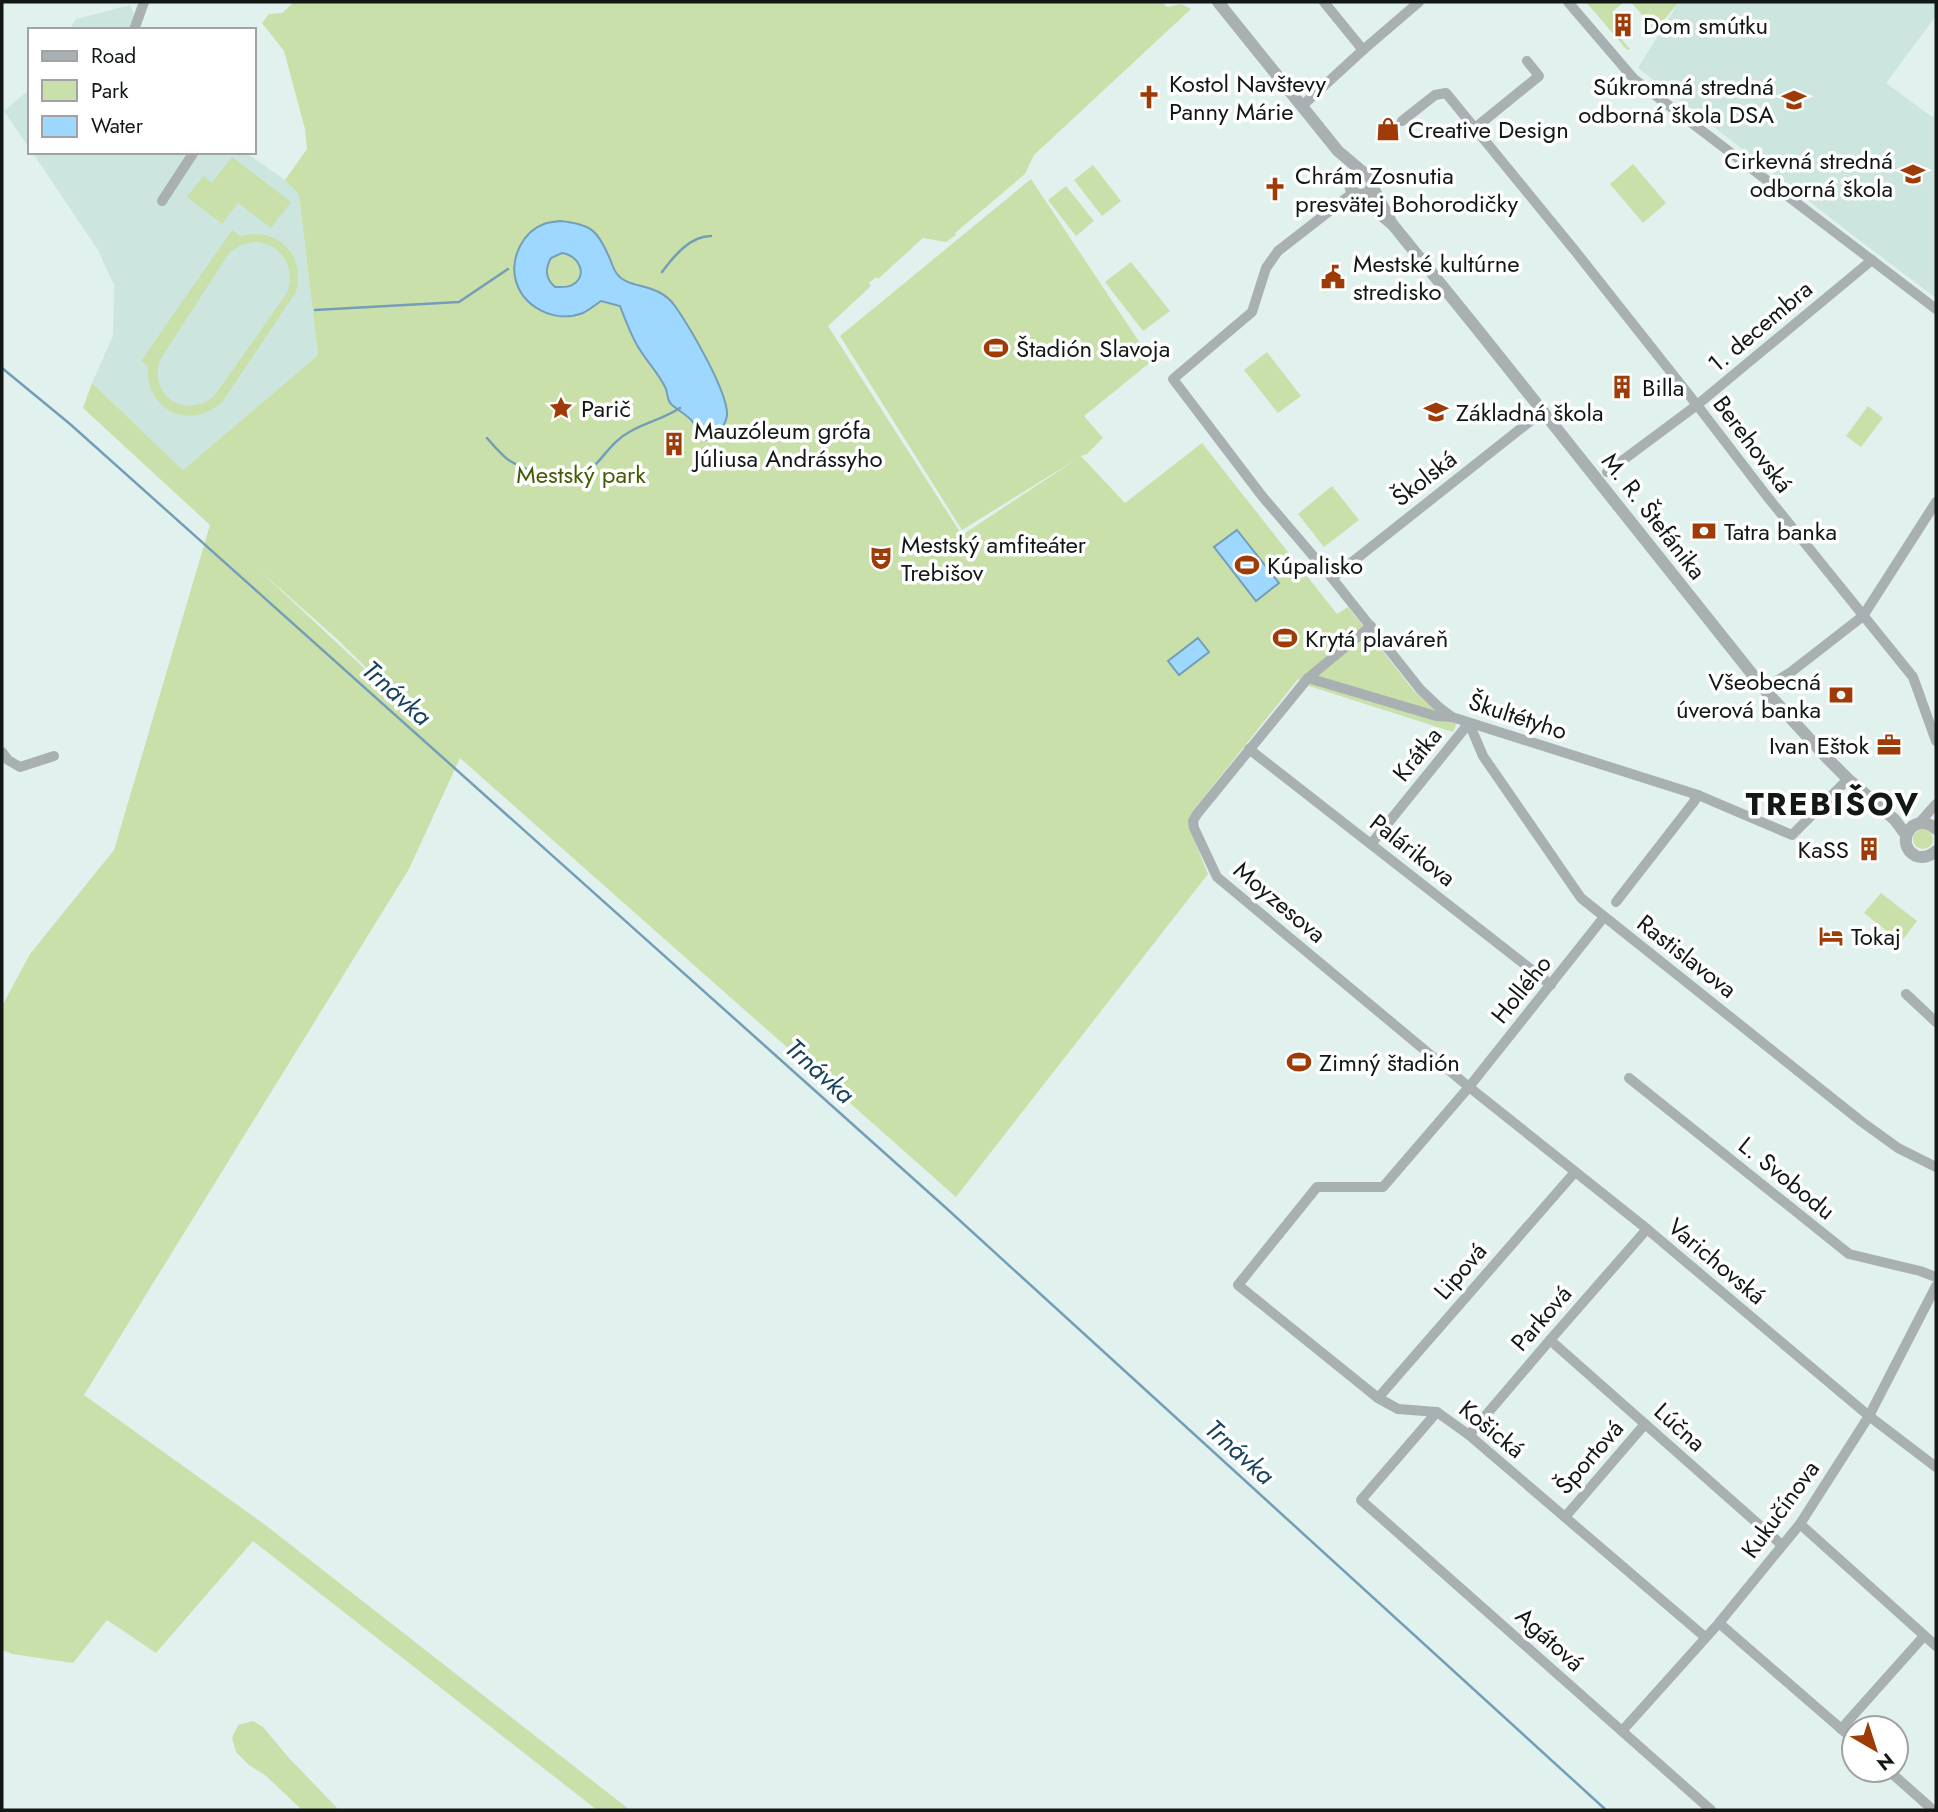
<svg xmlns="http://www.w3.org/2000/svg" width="1938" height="1812" font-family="Jost,sans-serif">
<rect width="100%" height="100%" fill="#e1f1ee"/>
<!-- built -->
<g fill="#cce5df">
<path d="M1679 2H1936V16L1886 83 1932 117 1936 113V298L1846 230 1638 68Z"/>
<path d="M130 5 140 30H69L76 19Z"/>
<path d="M30 89V149L4 111Z"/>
<path d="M32 152H245L285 180 299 195 318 355 183 470 92 383 113 336 114 285 98 250Z"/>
</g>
<!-- green -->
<g fill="#cae0aa" fill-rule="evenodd">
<path d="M294 2H1162L1167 7 1181 4 1191 9 1034 155 1025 174 955 233 956 235 946 242 923 238 878 279 876 277 869 283 871 286 828 326 962 535 1080 457 962 530 840 336 1031 179 1152 361 1084 416 1103 438 1087 454 1081 456 1125 503 1202 443 1337 614 1348 607 1414 691 1438 712 1454 721 1456 725 1453 732 1306 685 1298 679 1192 812 1190 829 1208 874 956 1197 460 758 409 869 84 1395 264 1524 630 1810H597L253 1541 156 1653 107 1620 73 1663 12 1654 2 1650V1006L30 954 114 850 210 525 83 408 92 383 183 470 318 355 299 195 285 180 307 149 305 129 284 51 262 23 269 14 282 13ZM259 570 337 639 411 712Z"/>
<path d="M1586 2H1624L1612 12 1619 22 1612 28 1630 49 1627 50Z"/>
<path d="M1631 2H1679L1658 27 1654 29Z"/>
<path d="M232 157 291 202 271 228 238 203 222 224 187 197 203 176 212 183Z"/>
<path d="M1633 164 1666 203 1643 223 1610 184Z"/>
<path d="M1093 165 1121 201 1102 216 1074 180Z"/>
<path d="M1066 186 1094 221 1076 236 1048 200Z"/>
<path d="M232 230 240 236C277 226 306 254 296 292L223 401C192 432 144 411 148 366L141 361ZM255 242C282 244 296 267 287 293L215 395C187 421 148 396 160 360L229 253 241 245Z"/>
<path d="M1131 262 1170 311 1143 331 1105 282Z"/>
<path d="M1267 352 1301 396 1278 413 1244 370Z"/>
<path d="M1868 406 1883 418 1861 447 1846 436Z"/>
<path d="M1332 486 1359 520 1324 547 1298 514Z"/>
<circle cx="1923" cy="839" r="10"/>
<path d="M1881 893 1917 921 1901 942 1864 913Z"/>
<path d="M253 1721 263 1727 289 1758 339 1810H302L265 1775 249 1765 236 1752 232 1738 238 1725Z"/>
</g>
<!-- water -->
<g fill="#9ed8fe" stroke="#749eb8" stroke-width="2" fill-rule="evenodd">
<path d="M560 221C592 224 598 231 610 259 612 264 614 270 617 274 629 290 657 281 675 306 689 326 729 393 727 416 726 422 723 426 721 431 718 435 714 440 708 440 698 440 697 427 692 421 686 414 677 410 671 404 667 400 668 395 666 389 659 373 645 360 637 345 630 333 625 319 620 306L601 301C595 305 589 310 583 313 555 324 521 307 515 277 511 256 524 231 544 224 549 222 555 222 560 221ZM562 253C579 255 589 276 572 285 567 288 561 287 555 287 545 278 545 269 551 258Z"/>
<path d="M1237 530 1279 583 1256 601 1214 547Z"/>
<path d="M1198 638 1209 652 1179 675 1168 661Z"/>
</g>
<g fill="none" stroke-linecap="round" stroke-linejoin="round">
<!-- stream -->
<g stroke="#749eb8" stroke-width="2.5">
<path d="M662 272C674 256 690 236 711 236"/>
<path d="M315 310 459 302 508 269"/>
<path d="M2 368 70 424 945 1207 1606 1810"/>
<path d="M487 438C494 446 502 456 510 461 532 474 570 486 592 468 606 455 612 441 631 431 647 422 663 419 680 408"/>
</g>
<!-- minor -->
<g stroke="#a9b0b1" stroke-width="10">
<path d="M1324 2 1363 50"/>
<path d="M1568 2 1634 79 1936 309"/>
<path d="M134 30 144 2"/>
<path d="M1302 106 1363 50 1419 2"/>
<path d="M1402 121 1435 95 1446 93 1576 252 1697 405 1766 495 1913 677 1936 741"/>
<path d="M1475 128 1539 76 1527 61"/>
<path d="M1354 192 1278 251 1266 268 1252 312 1173 379 1262 496 1332 578 1420 689 1440 708 1452 717 1698 795 1792 835 1848 779"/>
<path d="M162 201 194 152"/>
<path d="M1607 472 1697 405 1872 260"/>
<path d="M1332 578 1543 411"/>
<path d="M1371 626 1308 678 1197 814 1193 821 1194 828 1217 877 1469 1087 1647 1229 1869 1416 1936 1467"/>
<path d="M1308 678 1436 716 1452 717"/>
<path d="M1764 689 1791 672 1863 616 1936 502"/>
<path d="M1469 723 1483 756 1581 898 1862 1122 1898 1148 1936 1167"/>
<path d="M1249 749 1551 985"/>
<path d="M2 752 8 760 20 767 54 756"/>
<path d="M1919 823 1936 804"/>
<path d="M1371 844 1469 723"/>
<path d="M1616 902 1693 803 1698 795"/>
<path d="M1604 917 1469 1087 1383 1187H1317L1238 1285 1378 1398 1398 1409 1437 1412 1469 1435 1705 1637"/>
<path d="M1906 994 1936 1022"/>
<path d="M1629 1078 1849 1254 1920 1271 1936 1277"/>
<path d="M1550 1340 1782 1545"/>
<path d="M1378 1398 1575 1172"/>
<path d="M1437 1412 1361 1500 1711 1810"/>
<path d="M1469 1435 1550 1340 1647 1229"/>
<path d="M1565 1517 1645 1424"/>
<path d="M1800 1524 1936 1646"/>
<path d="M1719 1623 1854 1740"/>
<path d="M1841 1729 1924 1636"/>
<path d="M1622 1731 1719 1623 1800 1524 1869 1416 1936 1286"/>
<path d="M1888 1770 1933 1810"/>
</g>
<!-- tertiary -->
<g stroke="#a9b0b1" stroke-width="12">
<path d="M1218 2 1338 151 1364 173"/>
<circle cx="1361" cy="184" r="11"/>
<path d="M1372 186 1391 222"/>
<path d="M1361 195 1372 207 1393 225 1478 330 1764 689 1827 758 1848 779 1895 820 1906 835"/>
<path d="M1936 829C1913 809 1893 845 1916 856 1924 859 1930 856 1936 851"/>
</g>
</g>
<!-- icons -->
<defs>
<g id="building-bare" transform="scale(1.89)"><path d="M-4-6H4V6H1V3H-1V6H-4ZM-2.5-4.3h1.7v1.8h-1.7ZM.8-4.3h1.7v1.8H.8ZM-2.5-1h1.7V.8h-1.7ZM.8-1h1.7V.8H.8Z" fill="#9f3b07" stroke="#fff" stroke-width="2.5" paint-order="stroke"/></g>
<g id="church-bare" transform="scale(1.89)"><path d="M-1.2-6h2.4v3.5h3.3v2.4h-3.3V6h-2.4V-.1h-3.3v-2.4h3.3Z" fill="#9f3b07" stroke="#fff" stroke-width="2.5" paint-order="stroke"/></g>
<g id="school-bare" transform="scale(1.89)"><path d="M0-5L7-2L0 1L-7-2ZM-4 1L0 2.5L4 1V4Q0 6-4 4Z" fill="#9f3b07" stroke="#fff" stroke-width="2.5" paint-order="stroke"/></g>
<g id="shop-bare" transform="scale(1.89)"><path d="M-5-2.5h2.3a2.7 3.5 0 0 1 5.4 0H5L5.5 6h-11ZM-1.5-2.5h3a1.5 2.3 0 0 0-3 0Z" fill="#9f3b07" stroke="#fff" stroke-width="2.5" paint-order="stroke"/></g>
<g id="civic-bare" transform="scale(1.89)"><path d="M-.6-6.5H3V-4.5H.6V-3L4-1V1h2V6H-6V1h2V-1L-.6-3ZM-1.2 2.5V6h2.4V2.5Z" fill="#9f3b07" stroke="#fff" stroke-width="2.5" paint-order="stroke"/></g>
<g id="stadium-bare" transform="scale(1.89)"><path d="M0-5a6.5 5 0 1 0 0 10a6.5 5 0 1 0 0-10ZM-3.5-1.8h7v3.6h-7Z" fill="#9f3b07" stroke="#fff" stroke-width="2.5" paint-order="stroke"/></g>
<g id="sight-bare" transform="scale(1.89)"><path d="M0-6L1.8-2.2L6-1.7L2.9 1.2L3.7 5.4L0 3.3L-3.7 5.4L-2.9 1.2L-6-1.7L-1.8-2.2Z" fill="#9f3b07" stroke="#fff" stroke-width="2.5" paint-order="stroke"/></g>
<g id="bank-bare" transform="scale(1.89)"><path d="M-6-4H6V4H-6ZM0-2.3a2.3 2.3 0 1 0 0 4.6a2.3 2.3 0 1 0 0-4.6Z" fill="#9f3b07" stroke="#fff" stroke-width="2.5" paint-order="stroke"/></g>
<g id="theatre-bare" transform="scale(1.89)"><path d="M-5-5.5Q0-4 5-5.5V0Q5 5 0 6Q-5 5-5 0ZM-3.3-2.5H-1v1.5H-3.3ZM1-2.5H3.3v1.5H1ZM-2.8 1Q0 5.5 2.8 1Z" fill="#9f3b07" stroke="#fff" stroke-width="2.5" paint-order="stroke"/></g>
<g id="office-bare" transform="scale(1.89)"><path d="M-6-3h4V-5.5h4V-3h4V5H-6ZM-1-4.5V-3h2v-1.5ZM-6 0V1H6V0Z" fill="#9f3b07" stroke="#fff" stroke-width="2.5" paint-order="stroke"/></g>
<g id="hotel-bare" transform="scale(1.89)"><path d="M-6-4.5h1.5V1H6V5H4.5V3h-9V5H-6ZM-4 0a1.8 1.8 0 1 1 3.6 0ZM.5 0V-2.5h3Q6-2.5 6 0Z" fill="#9f3b07" stroke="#fff" stroke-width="2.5" paint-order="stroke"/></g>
</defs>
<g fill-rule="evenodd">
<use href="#building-bare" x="1623" y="25"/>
<use href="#church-bare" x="1149" y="97"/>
<use href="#school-bare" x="1794" y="100"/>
<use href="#shop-bare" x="1388" y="129"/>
<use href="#school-bare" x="1913" y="174"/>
<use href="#church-bare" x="1275" y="189"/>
<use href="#civic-bare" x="1333" y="277"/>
<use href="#stadium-bare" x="996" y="348"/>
<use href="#building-bare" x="1622" y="387"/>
<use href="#sight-bare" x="561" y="408"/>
<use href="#school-bare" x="1436" y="412"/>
<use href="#building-bare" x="674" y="444"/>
<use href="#bank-bare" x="1704" y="531"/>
<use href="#theatre-bare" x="881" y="558"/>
<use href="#stadium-bare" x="1247" y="565"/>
<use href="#stadium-bare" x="1285" y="638"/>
<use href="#bank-bare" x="1841" y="695"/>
<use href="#office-bare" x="1889" y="745"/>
<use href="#building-bare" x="1869" y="849"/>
<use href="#hotel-bare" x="1831" y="936"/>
<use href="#stadium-bare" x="1299" y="1062"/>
</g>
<g text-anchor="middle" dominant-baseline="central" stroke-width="7" stroke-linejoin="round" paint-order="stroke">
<!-- poi labels -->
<g font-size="24" fill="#121816" stroke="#fff" text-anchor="start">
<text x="1643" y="25">Dom smútku</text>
<text x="1169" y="83">Kostol Navštevy<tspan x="1169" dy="28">Panny Márie</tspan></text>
<text x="1774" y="86" text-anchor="end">Súkromná stredná<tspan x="1774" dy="28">odborná škola DSA</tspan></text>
<text x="1408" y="129">Creative Design</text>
<text x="1893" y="160" text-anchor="end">Cirkevná stredná<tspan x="1893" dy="28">odborná škola</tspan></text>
<text x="1295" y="175">Chrám Zosnutia<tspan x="1295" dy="28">presvätej Bohorodičky</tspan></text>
<text x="1353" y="263">Mestské kultúrne<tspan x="1353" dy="28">stredisko</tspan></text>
<text x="1016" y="348">Štadión Slavoja</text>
<text x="1642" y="387">Billa</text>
<text x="581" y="408">Parič</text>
<text x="1456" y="412">Základná škola</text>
<text x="694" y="430">Mauzóleum grófa<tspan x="694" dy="28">Júliusa Andrássyho</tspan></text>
<text x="1724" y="531">Tatra banka</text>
<text x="901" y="544">Mestský amfiteáter<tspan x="901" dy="28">Trebišov</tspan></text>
<text x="1267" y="565">Kúpalisko</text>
<text x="1305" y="638">Krytá plaváreň</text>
<text x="1821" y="681" text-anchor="end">Všeobecná<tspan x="1821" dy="28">úverová banka</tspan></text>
<text x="1869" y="745" text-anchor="end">Ivan Eštok</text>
<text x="1849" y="849" text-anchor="end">KaSS</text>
<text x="1851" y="936">Tokaj</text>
<text x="1319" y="1062">Zimný štadión</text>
</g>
<!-- street labels -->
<g font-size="24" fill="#121816" stroke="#fff">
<text transform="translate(1760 326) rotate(-40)">1. decembra</text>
<text transform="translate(1753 444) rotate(53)">Berehovská</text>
<text transform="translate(1424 478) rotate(-38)">Školská</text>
<text transform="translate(1654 516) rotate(52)">M. R. Štefánika</text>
<text transform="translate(1518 716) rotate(18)">Škultétyho</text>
<text transform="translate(1417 754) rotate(-51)">Krátka</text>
<text transform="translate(1413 850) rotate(38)">Palárikova</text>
<text transform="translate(1280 902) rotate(40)">Moyzesova</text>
<text transform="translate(1687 956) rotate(38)">Rastislavova</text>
<text transform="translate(1521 989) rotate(-51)">Hollého</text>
<text transform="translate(1787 1178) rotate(39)">L. Svobodu</text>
<text transform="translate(1717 1261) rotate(40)">Varichovská</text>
<text transform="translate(1460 1271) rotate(-49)">Lipová</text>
<text transform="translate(1541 1318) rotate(-49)">Parková</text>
<text transform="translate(1680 1427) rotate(42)">Lúčna</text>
<text transform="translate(1492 1429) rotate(39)">Košická</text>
<text transform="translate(1589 1457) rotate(-49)">Športová</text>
<text transform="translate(1780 1509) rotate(-54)">Kukučínova</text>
<text transform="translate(1550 1639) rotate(42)">Agátová</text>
</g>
<!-- park labels -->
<g font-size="24" fill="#445c03" stroke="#fff">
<text x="581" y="474">Mestský park</text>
</g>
<!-- water labels -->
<g font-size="26" font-style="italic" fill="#15425c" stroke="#fff">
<text transform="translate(397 693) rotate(42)">Trnávka</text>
<text transform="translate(820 1071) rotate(42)">Trnávka</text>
<text transform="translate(1240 1452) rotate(42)">Trnávka</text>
</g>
<!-- district labels -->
<g font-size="32" font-weight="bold" letter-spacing="2" fill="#121816" stroke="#fff">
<text x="1833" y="804">TREBIŠOV</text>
</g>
</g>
<!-- border -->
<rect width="1938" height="1812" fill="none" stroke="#121816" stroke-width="7"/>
<!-- legend -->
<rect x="28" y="28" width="228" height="126" fill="#ffffff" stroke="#a0a3a2" stroke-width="2"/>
<rect x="42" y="51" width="35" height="10" fill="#a9b0b1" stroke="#a0a3a2" stroke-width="2"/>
<text x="91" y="63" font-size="21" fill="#121816">Road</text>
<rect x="42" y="80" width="35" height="21" fill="#cae0aa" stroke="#a0a3a2" stroke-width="2"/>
<text x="91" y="98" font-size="21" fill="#121816">Park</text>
<rect x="42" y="116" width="35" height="21" fill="#9ed8fe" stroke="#a0a3a2" stroke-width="2"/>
<text x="91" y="133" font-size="21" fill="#121816">Water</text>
<!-- north arrow -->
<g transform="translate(1875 1749) rotate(141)"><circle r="33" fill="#ffffff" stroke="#a0a3a2" stroke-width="2"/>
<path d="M0-5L12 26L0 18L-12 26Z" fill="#9f3b07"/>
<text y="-10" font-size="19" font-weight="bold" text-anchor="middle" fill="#121816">N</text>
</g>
</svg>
